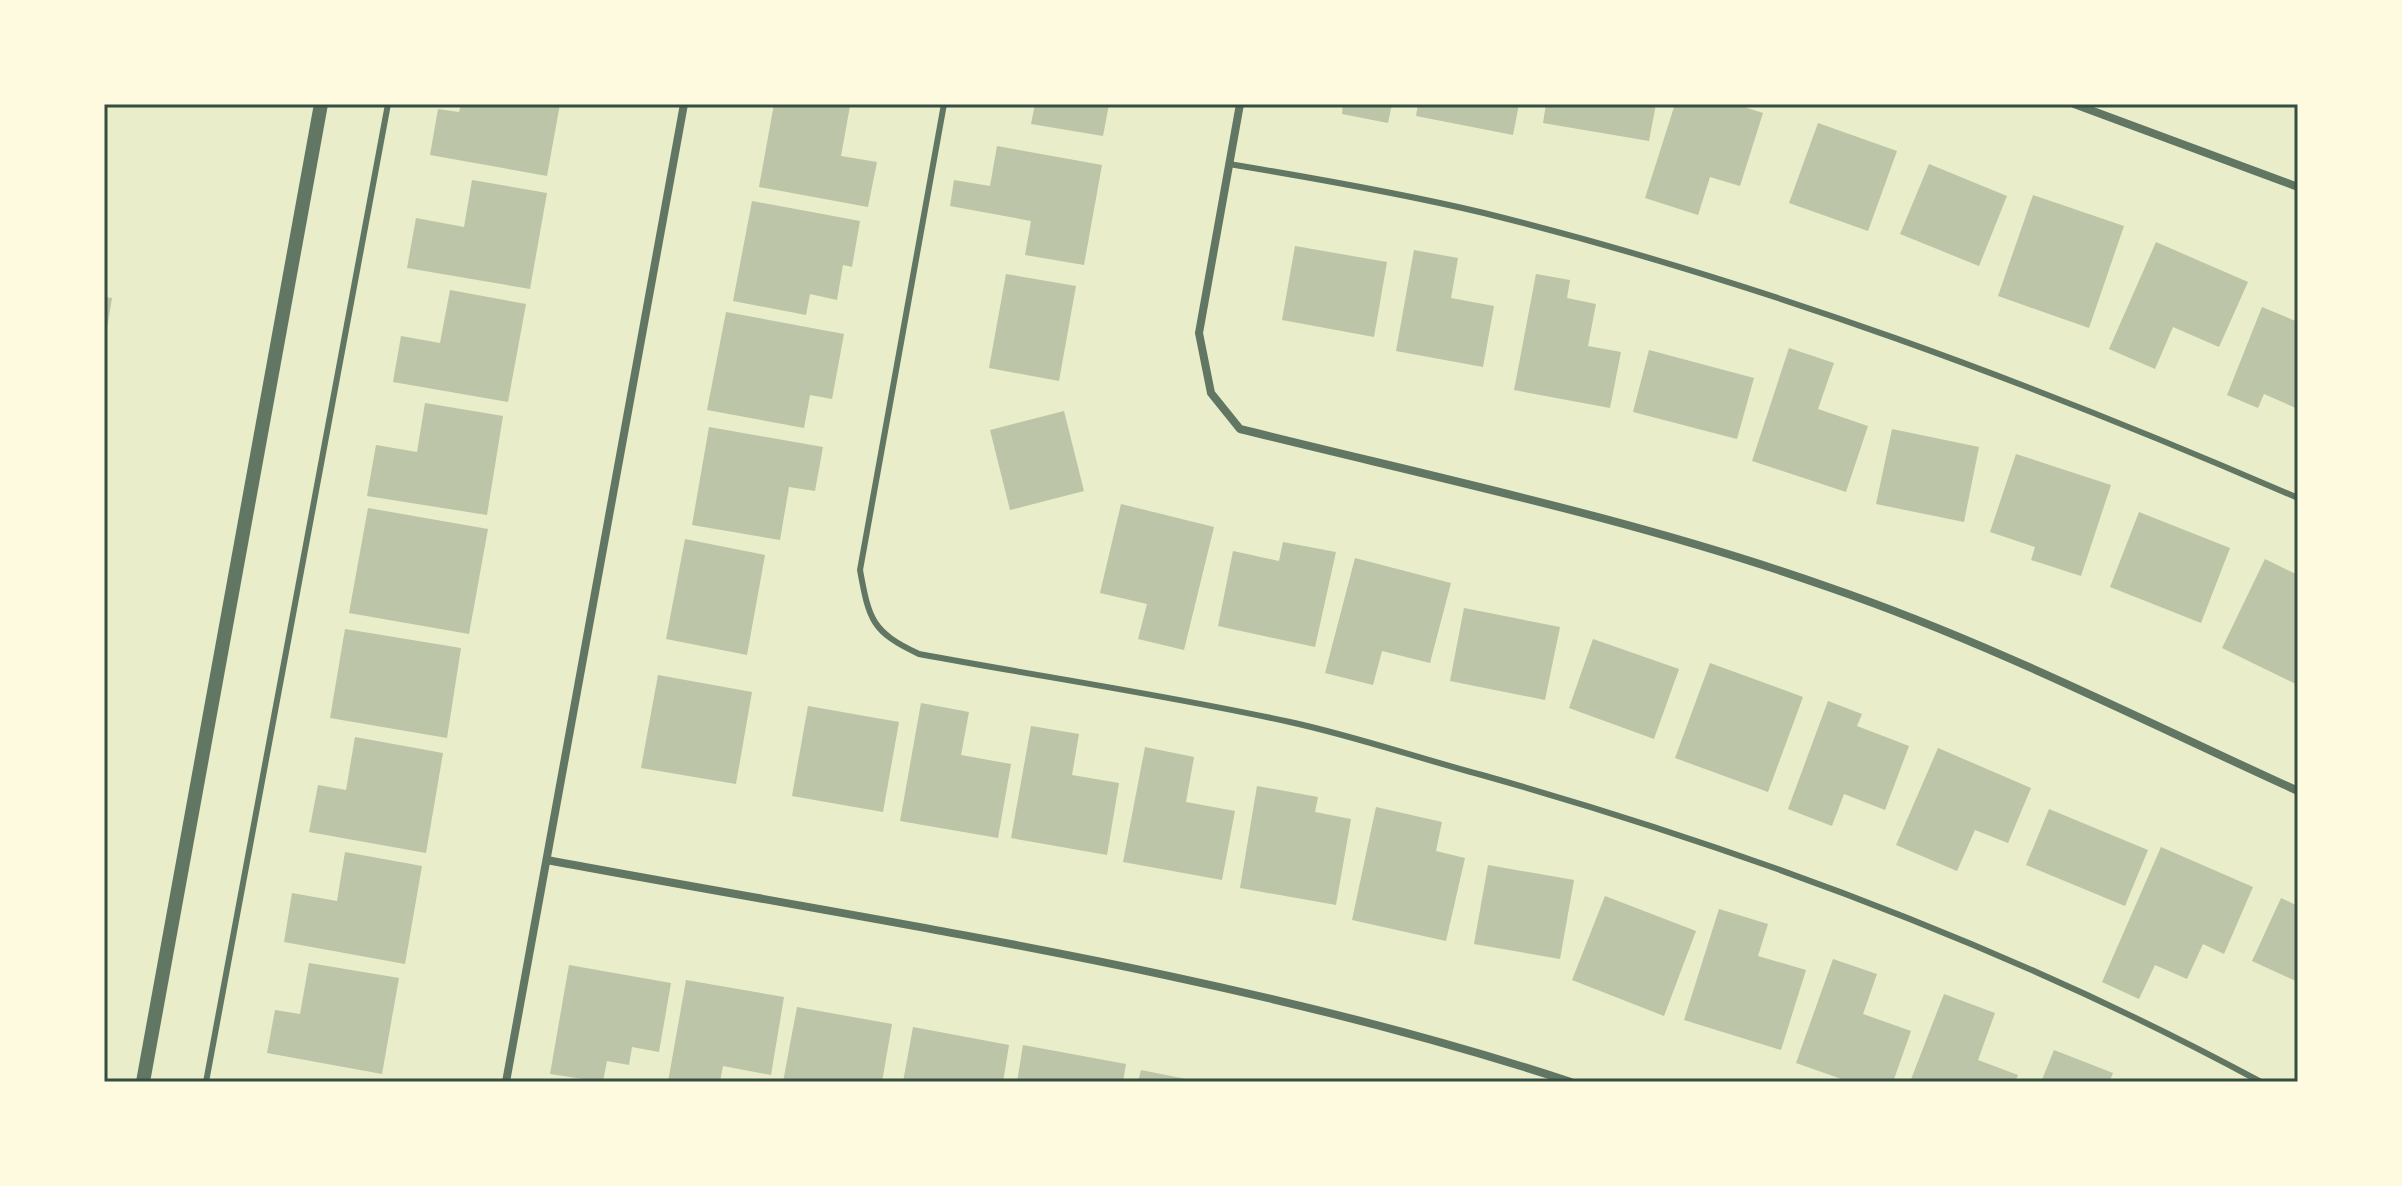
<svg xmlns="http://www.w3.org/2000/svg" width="2402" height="1186" font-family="Georgia,serif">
<rect width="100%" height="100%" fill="#e9edc9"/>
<!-- building -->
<g fill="#bcc5a7">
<path d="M461 104H560L547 176 430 155 438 109 459 112Z"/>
<path d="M774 104 850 106 841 156 877 162 868 207 759 187Z"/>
<path d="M1035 104H1109L1103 136 1031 124Z"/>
<path d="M1343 104H1392L1388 123 1342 114Z"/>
<path d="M1418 104H1519L1513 135 1416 116Z"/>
<path d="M1546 104H1656L1649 141 1543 123Z"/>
<path d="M1675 104H1735L1763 113 1740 186 1710 177 1698 215 1645 198Z"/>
<path d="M1818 123 1897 151 1868 231 1789 203Z"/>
<path d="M997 146 1102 165 1084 265 1025 255 1031 221 950 206 954 180 990 186Z"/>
<path d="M1929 164 2007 196 1979 266 1900 234Z"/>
<path d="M472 180 547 193 530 289 407 268 416 218 464 227Z"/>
<path d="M2033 195 2124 226 2089 328 1998 296Z"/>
<path d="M752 201 860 221 852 267 843 265 837 300 810 294 806 315 733 301Z"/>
<path d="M2156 242 2248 282 2219 347 2173 327 2155 369 2109 349Z"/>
<path d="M1295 246 1387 262 1374 337 1282 320Z"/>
<path d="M1414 250 1458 258 1451 298 1494 306 1483 367 1396 351Z"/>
<path d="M1006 274 1076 286 1059 381 989 368Z"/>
<path d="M1536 274 1570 280 1567 298 1596 304 1588 346 1621 352 1610 408 1514 390Z"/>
<path d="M450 290 526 304 508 402 393 382 401 336 440 343Z"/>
<path d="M104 297 112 298 106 334H104Z"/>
<path d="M2262 307 2298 322V409L2264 394 2258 408 2227 395Z"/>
<path d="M726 312 844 334 832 399 810 395 804 428 707 410Z"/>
<path d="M1789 348 1834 363 1818 409 1868 426 1846 492 1752 461Z"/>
<path d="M1649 350 1754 378 1737 439 1633 412Z"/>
<path d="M425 403 503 416 487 515 367 496 376 445 417 452Z"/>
<path d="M1064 411 1084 491 1010 510 990 430Z"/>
<path d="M709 427 823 447 815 491 789 487 780 540 692 525Z"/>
<path d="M1892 429 1979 447 1964 522 1876 504Z"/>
<path d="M2016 454 2111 485 2081 576 2031 560 2035 547 1990 532Z"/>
<path d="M1121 504 1214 527 1184 650 1138 639 1147 604 1100 593Z"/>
<path d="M368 508 488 529 469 634 349 613Z"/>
<path d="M2139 512 2230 548 2201 623 2110 587Z"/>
<path d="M685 539 765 555 747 655 666 639Z"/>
<path d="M1283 542 1336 552 1315 647 1218 626 1233 551 1279 561Z"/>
<path d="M1355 558 1451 583 1430 663 1382 651 1373 685 1325 673Z"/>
<path d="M2265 559 2298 575V685L2222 648Z"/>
<path d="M1464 608 1560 627 1545 700 1450 681Z"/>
<path d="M345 629 461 648 447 738 330 718Z"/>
<path d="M1593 639 1679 669 1654 739 1569 708Z"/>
<path d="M1710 663 1803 697 1768 792 1675 758Z"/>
<path d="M658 675 752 692 736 784 641 768Z"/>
<path d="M1828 701 1862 714 1857 726 1909 746 1885 810 1844 794 1832 826 1788 809Z"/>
<path d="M921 703 969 712 961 755 1011 764 998 838 900 821Z"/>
<path d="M808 706 899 722 883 812 792 796Z"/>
<path d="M1031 726 1079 734 1072 775 1119 783 1107 855 1011 838Z"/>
<path d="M355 737 443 753 426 853 309 832 318 785 346 790Z"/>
<path d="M1145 747 1194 757 1186 802 1235 811 1222 880 1123 862Z"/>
<path d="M1938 748 2031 788 2008 843 1975 830 1957 871 1896 845Z"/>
<path d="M1257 786 1318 797 1315 812 1351 819 1336 905 1240 888Z"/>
<path d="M1376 807 1442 822 1436 851 1465 858 1446 941 1352 920Z"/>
<path d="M2049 809 2148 850 2125 906 2026 865Z"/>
<path d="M2161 847 2253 887 2224 954 2203 944 2187 979 2155 965 2139 999 2102 982Z"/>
<path d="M345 852 422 866 405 964 284 942 292 893 337 901Z"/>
<path d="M1488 865 1574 880 1560 959 1474 944Z"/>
<path d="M1605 896 1696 931 1664 1016 1572 980Z"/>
<path d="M2281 898 2298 906V982L2252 961Z"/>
<path d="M1719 909 1768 924 1758 956 1806 970 1781 1050 1684 1020Z"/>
<path d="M1833 959 1877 974 1863 1014 1911 1031 1893 1082H1850L1796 1063Z"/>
<path d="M309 963 399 978 382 1074 267 1053 275 1010 300 1014Z"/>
<path d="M569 965 671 983 659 1052 632 1047 629 1065 607 1061 603 1082 550 1074Z"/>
<path d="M686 980 784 997 771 1075 723 1066 720 1082H668Z"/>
<path d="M1944 994 1995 1013 1978 1060 2018 1075 2015 1082H1910Z"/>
<path d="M797 1007 892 1024 882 1082H783Z"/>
<path d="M913 1027 1009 1045 1003 1082H903Z"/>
<path d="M1023 1045 1126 1064 1123 1082H1017Z"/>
<path d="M2054 1050 2113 1073 2109 1082H2041Z"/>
<path d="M1141 1070 1196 1081V1082H1138Z"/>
</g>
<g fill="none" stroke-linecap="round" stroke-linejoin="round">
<!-- service -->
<g stroke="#617663" stroke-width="6">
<path d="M944 104 860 570C869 620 872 632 919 654 1043 677 1167 695 1290 722 1354 736 1418 758 1482 775 1751 851 2015 949 2261 1082"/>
<path d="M1229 164C1314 178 1400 193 1484 213 1762 282 2035 384 2298 498"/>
<path d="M206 1082 388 104"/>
</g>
<!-- minor -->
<g stroke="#617663" stroke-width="8">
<path d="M1240 104 1199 333 1211 393 1240 429C1437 478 1639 520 1831 588 1991 643 2144 721 2298 791"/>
<path d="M2074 104 2298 187"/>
<path d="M547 860C890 924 1239 973 1571 1082"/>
<path d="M506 1082 684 104"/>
</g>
<!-- tertiary -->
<path stroke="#617663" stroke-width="14" d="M143 1082 321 104"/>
</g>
<!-- border -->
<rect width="2402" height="1186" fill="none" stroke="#fefae0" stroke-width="212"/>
<rect x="106" y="106" width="2190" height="974" fill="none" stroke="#344e41" stroke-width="3"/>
</svg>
